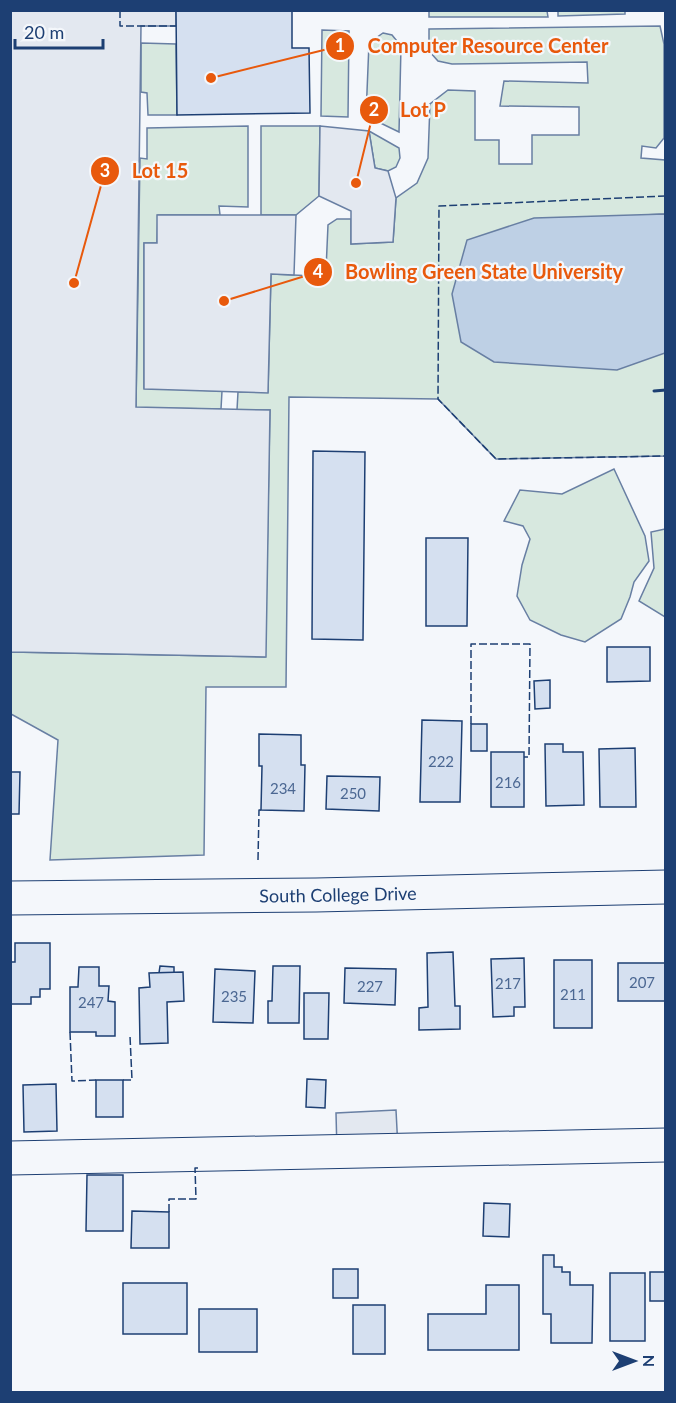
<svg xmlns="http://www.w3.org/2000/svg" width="676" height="1403" font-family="Lato,sans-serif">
<rect width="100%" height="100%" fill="#f4f7fb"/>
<!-- green -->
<g fill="#d7e8df" stroke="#687fa3" stroke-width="1.5">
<path d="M429 11H547L548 17H429Z"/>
<path d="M558 11H625V14L558 16Z"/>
<path d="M660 26 664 44V138L656 148 642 146 641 158 665 160V214L644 215 663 353H665V456L496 459 438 399 289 397 286 687H206L204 855 50 860 58 740 11 714V652L265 657 270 410H237L238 392H268L271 274 315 276 326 270 328 225 337 219H351V244L393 242 396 198 417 183 428 158 430 104 448 90 475 91V140H499V164H532V135H579V107L500 106 504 81 588 83 587 62 452 64 438 61 429 51V29Z"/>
<path d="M322 30 349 31 348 117 321 116Z"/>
<path d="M383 33 392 35 401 46 399 132 366 116 369 43Z"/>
<path d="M141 43 176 44 177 115H148L147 93 141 92Z"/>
<path d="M248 126V207L219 206 220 215H158L157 243H144V388L222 391 221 409 136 408 140 158 147 159V128Z"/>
<path d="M261 126H320L319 196 296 215H261Z"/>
<path d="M369 131 399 148 400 158 396 167 388 171 375 168Z"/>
<path d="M614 469 645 536 649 561 634 582 630 597 621 619 585 642 561 635 530 620 517 596 522 565 530 539 523 526 504 521 520 490 562 494Z"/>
<path d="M665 529H666L665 617 639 601 654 568 651 532Z"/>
</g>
<!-- parking -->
<g fill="#e3e8f0" stroke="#687fa3" stroke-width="1.5">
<path d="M11 11H176V26H141L136 407 270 410 266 657 11 652Z"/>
<path d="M320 126 369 131 375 168 388 171 396 198 393 242 351 244V211L319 196Z"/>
<path d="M157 215H296L294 275 271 274 268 393 144 389V243H157Z"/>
<path d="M396 1110 398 1149 337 1152 336 1113Z"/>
</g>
<!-- water -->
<path fill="#bed0e5" stroke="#687fa3" stroke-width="1.5" d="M665 214V353L617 370 494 362 461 342 452 294 467 240 534 218Z"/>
<!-- building -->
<g fill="#d5e0f0" stroke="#1d3f73" stroke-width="1.5">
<path d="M176 10H292V48H309L310 113 177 115Z"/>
<path d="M313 451 365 452 363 640 312 639Z"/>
<path d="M426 538H468L467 626H426Z"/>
<path d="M607 647H650V681L607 682Z"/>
<path d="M550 680V708L535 709 534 681Z"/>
<path d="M422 720 462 721 460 802H420Z"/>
<rect x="471" y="724" width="16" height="27"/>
<path d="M259 734 301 735V765H305L304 811 261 810 262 766H259Z"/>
<path d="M545 744H563V752H583L584 805 546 806Z"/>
<path d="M635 748 636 807H600L599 749Z"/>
<rect x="491" y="752" width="33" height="55"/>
<path d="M10 772H20L19 814H10Z"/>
<path d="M327 776 380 777 379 811 326 809Z"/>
<path d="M15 943H50V989H40V997H31V1004H10V962H15Z"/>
<path d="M453 952 455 1006H460V1029L419 1030V1008L428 1007 427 953Z"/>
<path d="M524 958 525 1007H514V1016L493 1017 491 959Z"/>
<rect x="554" y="960" width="38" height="68"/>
<rect x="618" y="963" width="48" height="38"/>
<path d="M160 966 174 967V973H159Z"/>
<path d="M273 966H300L299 1023H268V1001H272Z"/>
<path d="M79 967H99V986H109L108 1001 115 1002V1036H96V1032H70V987H78Z"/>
<path d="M345 968 396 969 395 1005 344 1003Z"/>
<path d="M215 969 255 971 253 1023 213 1022Z"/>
<path d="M183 972 184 1001 167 1002 168 1043 140 1044 139 988 150 987 149 973Z"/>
<path d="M304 993H329L328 1039H304Z"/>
<path d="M307 1079 326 1080 325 1108 306 1107Z"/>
<rect x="96" y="1080" width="27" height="37"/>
<path d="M56 1084 57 1131 24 1132 23 1085Z"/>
<path d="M87 1175H123V1231H86Z"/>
<path d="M484 1203 510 1204 509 1237 483 1236Z"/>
<path d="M132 1211 169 1212V1248H131Z"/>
<path d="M543 1255H554V1267H562V1272H570V1285H593L592 1343H551V1314H543Z"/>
<rect x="333" y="1269" width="25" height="29"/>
<rect x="650" y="1272" width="16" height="29"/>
<rect x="610" y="1273" width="35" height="68"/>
<rect x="123" y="1283" width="64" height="51"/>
<path d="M486 1285H519V1350H428V1314H486Z"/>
<rect x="353" y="1305" width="32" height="49"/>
<rect x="199" y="1309" width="58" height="43"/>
</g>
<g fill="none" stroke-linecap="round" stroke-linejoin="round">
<!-- minor casing -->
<g stroke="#1d3f73" stroke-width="35">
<g id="minor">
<path id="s1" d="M10 898 316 895 666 887"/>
<path d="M10 1158 666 1145"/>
</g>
</g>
<!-- minor -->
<use href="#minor" stroke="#f4f7fb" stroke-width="33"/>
<!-- fence -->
<g stroke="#1d3f73" stroke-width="1.5" stroke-dasharray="8 3" stroke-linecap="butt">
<path d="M120 10V26H176"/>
<path d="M666 196 439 206 438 399 496 459 666 456"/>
<path d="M471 724V644H530L529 757H524"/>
<path d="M258 860 259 810H261"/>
<path d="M70 1032 72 1081 96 1080"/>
<path d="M123 1080H132L130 1036"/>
<path d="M169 1212V1199H196L195 1168H198"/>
</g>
<!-- wall -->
<path stroke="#1d3f73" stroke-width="3" d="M654 391 666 390"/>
</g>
<g text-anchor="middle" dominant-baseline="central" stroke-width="4.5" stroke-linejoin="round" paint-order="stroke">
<!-- number labels -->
<g font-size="15" fill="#4b6792">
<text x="441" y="761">222</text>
<text x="508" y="782">216</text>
<text x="283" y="788">234</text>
<text x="353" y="793">250</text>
<text x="642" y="982">207</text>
<text x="508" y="983">217</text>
<text x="370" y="986">227</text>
<text x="573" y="994">211</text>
<text x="234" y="996">235</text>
<text x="91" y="1002">247</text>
</g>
<!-- street labels -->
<g font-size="18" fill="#1d3f73" stroke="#f4f7fb">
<text stroke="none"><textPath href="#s1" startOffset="328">South College Drive</textPath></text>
</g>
</g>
<!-- callouts -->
<path fill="none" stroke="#e8590c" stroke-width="2" d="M211 78L340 46M356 183L374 110M74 283L105 171M224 301L318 272"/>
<g fill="#e8590c" stroke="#f4f7fb" stroke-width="2">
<circle cx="211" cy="78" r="6"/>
<circle cx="356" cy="183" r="6"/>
<circle cx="74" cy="283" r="6"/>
<circle cx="224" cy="301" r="6"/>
<circle cx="340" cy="46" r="15"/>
<circle cx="374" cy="110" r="15"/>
<circle cx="105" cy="171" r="15"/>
<circle cx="318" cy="272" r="15"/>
</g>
<g font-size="18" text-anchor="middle" font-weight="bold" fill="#fff">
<text x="340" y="52">1</text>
<text x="374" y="116">2</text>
<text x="105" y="177">3</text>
<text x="318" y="278">4</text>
</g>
<g font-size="20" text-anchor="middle" font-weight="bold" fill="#e8590c" stroke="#f4f7fb" stroke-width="4.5" stroke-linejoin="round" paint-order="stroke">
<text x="488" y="53">Computer Resource Center</text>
<text x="423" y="117">Lot P</text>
<text x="160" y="178">Lot 15</text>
<text x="484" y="279">Bowling Green State University</text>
</g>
<!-- border -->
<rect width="676" height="1403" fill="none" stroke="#1d3f73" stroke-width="24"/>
<!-- north arrow -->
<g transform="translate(634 1361) rotate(90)" stroke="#f4f7fb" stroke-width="4.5" paint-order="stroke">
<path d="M0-4.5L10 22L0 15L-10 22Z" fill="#1d3f73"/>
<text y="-9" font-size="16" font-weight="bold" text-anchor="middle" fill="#1d3f73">N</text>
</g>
<!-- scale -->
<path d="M15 39v9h88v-9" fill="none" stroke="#1d3f73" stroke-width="3"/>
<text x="24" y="39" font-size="18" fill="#1d3f73" stroke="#f4f7fb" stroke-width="4.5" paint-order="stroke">20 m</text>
</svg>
